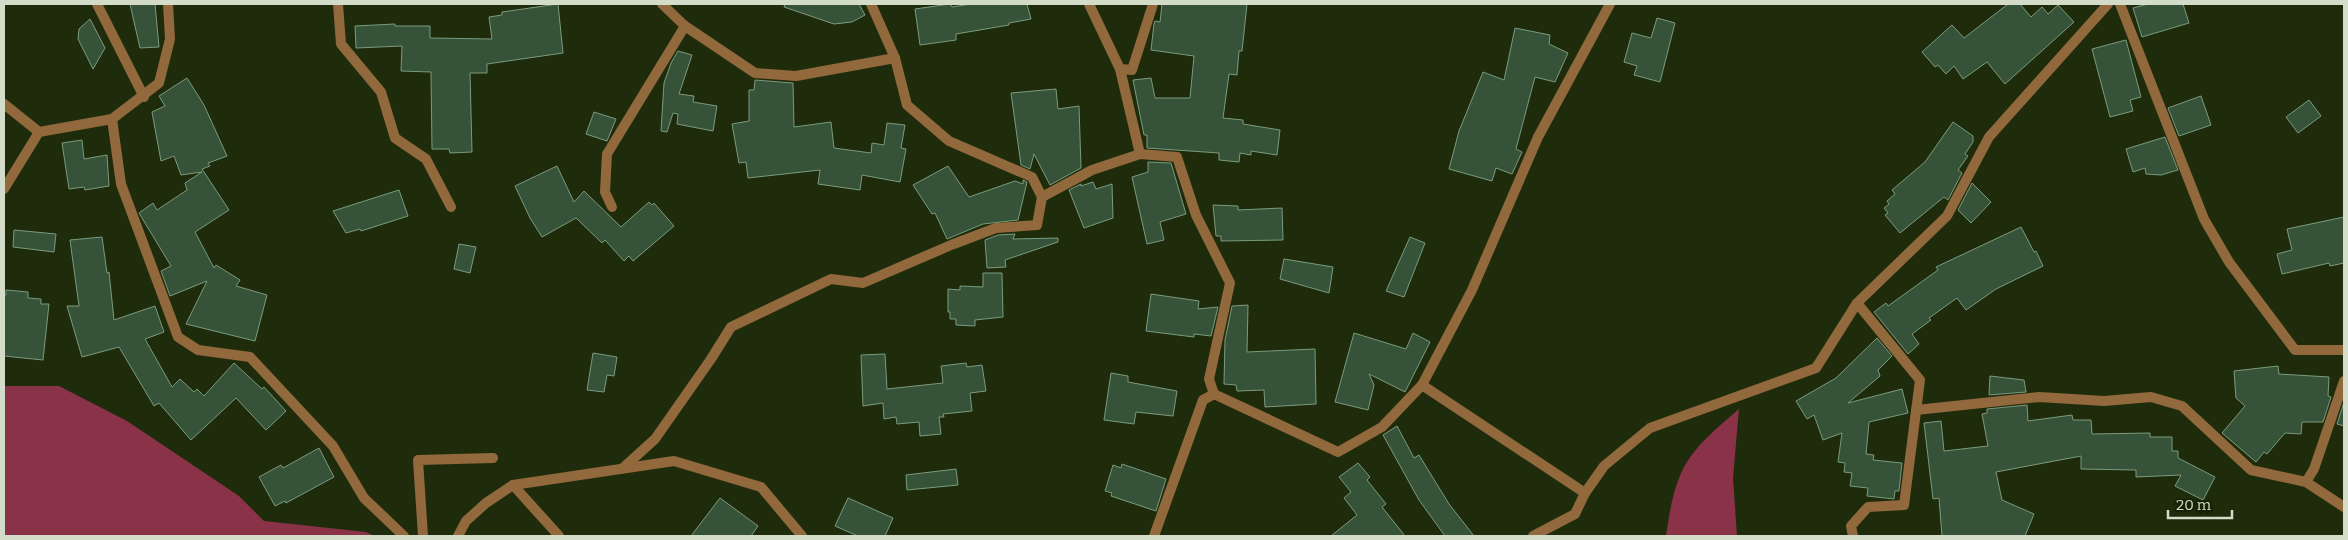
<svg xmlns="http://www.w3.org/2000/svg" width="2348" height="540" font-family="Bitter,serif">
<rect width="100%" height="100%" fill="#1f2c0c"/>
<!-- forest -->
<g fill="#893248">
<path d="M4 386H59L127 421 239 496 264 521 366 532 374 536H4Z"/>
<path d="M1739 409 1733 478 1737 536H1666C1676 466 1686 454 1739 409Z"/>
</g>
<!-- building -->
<g fill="#365339" stroke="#7b9b7e">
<path d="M130 4H155L159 47 140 48Z"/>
<path d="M558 4 563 53 487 64V73H470L472 152 450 153 449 149H432L431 72 401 71 402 46 356 48 355 26 395 24V26H430V38L492 39 489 17 502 15V12Z"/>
<path d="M785 4H859L865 15 852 22 834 24 784 7Z"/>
<path d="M950 4 952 7 971 4H1027L1031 19 1009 23V25L956 34V40L920 45 915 9Z"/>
<path d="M1162 4H1247L1242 51H1239L1237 75 1229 74 1223 118 1243 120V124L1280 130 1277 155 1251 151V155L1240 153 1239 162 1219 160V153L1147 148V135H1144L1133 80 1151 78 1155 98H1190L1194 56 1151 50 1154 24 1155 21 1160 22Z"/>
<path d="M2008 4H2020L2031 17 2042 7 2048 14 2058 5 2074 22 2005 84 1987 62 1963 79 1954 66 1946 74 1938 65 1935 67 1922 52 1952 25 1964 38Z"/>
<path d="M2148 4H2183L2189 23 2142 37 2133 8Z"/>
<path d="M1657 18 1675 23 1660 82 1634 75 1637 66 1624 62 1632 33 1651 38Z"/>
<path d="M90 19 105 48 93 69 78 39 79 29Z"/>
<path d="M1515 28 1550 35 1549 44 1568 53 1555 82 1535 77 1516 149 1522 152 1512 174 1496 168 1492 181 1449 169 1459 131 1483 72 1504 80Z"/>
<path d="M2126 40 2141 97 2130 100 2133 111 2110 117 2092 49Z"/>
<path d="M678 51 692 55 679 94 694 96 693 102 717 106 713 131 677 124 678 114 673 113 667 132 661 131 664 83 671 63Z"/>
<path d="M187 78 204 105 227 156 208 163 210 166 202 169 229 210 195 232 214 268 216 265 240 280 236 286 267 295 255 341 186 324 207 281 170 296 161 271 171 266 139 213 153 203 157 210 187 190 185 183 202 172 181 175 174 156 161 161 152 112 165 106 159 96Z"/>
<path d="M755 80 793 83 794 127 831 122 834 148 871 153 872 143 884 145 887 123 905 125 901 148 906 149 900 182 862 175 860 190 818 184 820 170 748 178 746 162 739 163 732 124 749 121V90H754Z"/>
<path d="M1056 89 1058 109 1079 106 1081 168 1050 185 1034 154 1030 169 1021 165 1011 93Z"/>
<path d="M2201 96 2211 125 2179 136 2168 108Z"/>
<path d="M2309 100 2321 116 2298 133 2286 117Z"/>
<path d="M594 112 616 119 607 141 586 134Z"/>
<path d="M1953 122 1973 136V142L1965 154 1968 156 1958 170 1962 173 1948 200 1944 197 1900 233 1885 215 1888 213 1884 208 1889 204 1887 201 1895 194 1892 190 1925 162Z"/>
<path d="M2165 137 2178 170 2161 175 2146 174 2145 168 2133 172 2126 149Z"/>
<path d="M82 140 84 159 107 155 109 186 85 190 84 187 69 189 62 143Z"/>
<path d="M1148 162 1171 163 1186 214 1160 222 1164 240 1147 244 1132 177 1148 172Z"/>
<path d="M557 166 574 202 584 191 621 227 649 202 652 205 654 203 674 226 633 261 629 256 624 261 605 240 602 243 576 218 542 237 530 218 515 186Z"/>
<path d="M948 166 969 197 1015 181 1023 184V180L1027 182 1018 220 983 224 947 239 935 213 932 214 913 185Z"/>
<path d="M1093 182 1096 189 1112 184 1113 218 1084 228 1069 190 1081 184V186Z"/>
<path d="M1972 183 1991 202 1971 223 1958 210Z"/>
<path d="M399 190 408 216 361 231 360 229 346 233 333 211Z"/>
<path d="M1213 205 1238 206V210L1282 208 1283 240 1221 241V236H1216Z"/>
<path d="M2344 217V263L2330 266 2329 263 2282 274 2277 254 2292 250 2287 229Z"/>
<path d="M2021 227 2034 252 2036 251 2043 266 1996 289 1966 310 1957 298 1929 318 1931 320 1912 334 1919 344 1908 354 1874 312 1886 303 1888 306 1938 270 1936 267Z"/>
<path d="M14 230 56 234 54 252 13 247Z"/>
<path d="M1015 234 1013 239 1058 238V242L1005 260 1006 267 987 268 985 240 998 235Z"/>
<path d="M102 237 107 273 109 272 114 320 155 306 164 332 145 339 172 387 180 379 194 392 197 389 204 396 234 363 262 389 264 387 286 411 266 430 236 398 191 440 159 403 154 406 119 347 82 357 67 306H79L70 240Z"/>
<path d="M1410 237 1425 243 1404 297 1386 291Z"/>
<path d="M459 244 476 247 470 273 454 269Z"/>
<path d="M1284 259 1333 267 1329 293 1280 279Z"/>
<path d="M983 273H1002L1003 317 975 320V326L956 325V319H950V312H948V289L960 290V286L983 287Z"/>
<path d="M6 290 28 292V298L41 299V304H49L43 360 4 356V295H6Z"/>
<path d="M1151 294 1199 301 1198 309 1218 307 1211 336 1194 334V337L1146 331Z"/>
<path d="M1248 305 1247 352 1315 349 1316 404 1265 407 1264 390 1237 391 1236 385 1224 384 1225 340 1232 306Z"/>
<path d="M1354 333 1406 349 1413 333 1430 342 1405 392 1369 374 1374 385 1368 410 1335 402Z"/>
<path d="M1877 338 1892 356 1878 370 1880 376 1848 403 1902 389 1908 413 1869 422 1866 454 1874 455 1873 460 1902 463 1899 491H1895L1894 499 1867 496 1868 488 1850 486 1852 473 1844 472 1845 463 1838 462 1842 433 1823 440 1814 415 1807 419 1796 401 1836 378Z"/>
<path d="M593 353 617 357 614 376 607 375 604 392 587 390Z"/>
<path d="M885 354 887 389 943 383 941 366 966 363 967 367 982 365 986 391 970 393 972 411 943 414 944 417H939L941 434 920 436 919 422 897 424 896 417 884 419 883 403 863 406 861 355Z"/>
<path d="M2278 366 2279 374 2329 377 2328 396 2331 397 2323 422H2302L2301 434 2285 433 2267 454 2264 452 2256 462 2222 433 2245 406 2236 398 2234 371Z"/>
<path d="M1111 373 1128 376V382L1177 391 1173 416 1136 412 1134 424 1104 420Z"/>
<path d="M1990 376 2024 380 2026 392 1989 395Z"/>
<path d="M2344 402V426L2337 424Z"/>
<path d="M2027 405 2028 421 2072 415 2073 420H2091L2092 434 2150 433V437H2172V451H2178V458L2215 477 2203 500 2175 486 2181 475 2136 477V470L2081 469V456L1996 472 2002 500 2034 514 2025 536H1942L1939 498 1933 499 1924 423 1941 421 1944 451 1988 446 1982 414 1987 413V409Z"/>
<path d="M1397 426 1414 458 1419 455 1449 504 1474 536H1445L1419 500 1383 435Z"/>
<path d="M319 448 334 477 286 503 285 501 275 506 259 477 281 465 283 468Z"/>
<path d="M1358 463 1370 477 1367 480 1386 504 1382 507 1405 536H1331L1357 515 1344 498 1351 492 1339 477Z"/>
<path d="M1122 464 1166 479 1156 511 1111 496 1112 493 1105 491 1113 465 1121 468Z"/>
<path d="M956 469 958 485 907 490 906 475Z"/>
<path d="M720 498 758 526 751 536H691Z"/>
<path d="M848 498 893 518 885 536H858L835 526Z"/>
</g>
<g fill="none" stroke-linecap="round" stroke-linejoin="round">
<!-- street -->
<g stroke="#92693c" stroke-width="10">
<path d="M97 4 144 97"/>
<path d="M338 4 341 44 381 92 395 138 426 159 451 207"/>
<path d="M662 4 685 26 755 73 796 76 895 58"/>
<path d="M871 4 895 58 907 105 949 141 1032 177 1042 197"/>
<path d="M1089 4 1120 69 1140 154 1177 157 1196 215 1230 283 1209 379 1214 394"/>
<path d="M2120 4 2204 219 2229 262 2295 350H2344"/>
<path d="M1120 69 1132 70 1153 4"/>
<path d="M4 104 39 132"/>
<path d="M112 119 121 184 178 337 198 350 250 357 333 446 364 498 404 536"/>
<path d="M4 189 39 132 112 119 159 83 170 39 168 4"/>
<path d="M612 207 605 192 607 154 685 26"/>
<path d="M1422 385 1585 493"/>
<path d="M1916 410 2039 397 2104 401 2151 397 2182 406 2251 470 2306 482 2344 507"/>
<path d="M623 468 655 439 711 359 731 327 831 279 863 283 951 245 996 228 1037 225 1042 197 1092 170 1140 154"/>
<path d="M2306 482 2314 469 2344 381"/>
<path d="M513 485 559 536"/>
<path d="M423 536 418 460 493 458"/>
<path d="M458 536 466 521 486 503 513 485 674 461 761 487 802 536"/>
<path d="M1154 536 1203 400 1214 394 1338 452 1382 427 1422 385 1472 290 1538 137 1610 4"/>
<path d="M1533 536 1575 514 1585 493 1604 466 1650 428 1816 368 1857 303 1947 216 1989 137 2108 4"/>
<path d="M1853 536 1851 526 1868 507 1904 505 1920 380 1857 303"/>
</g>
</g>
<!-- border -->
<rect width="2348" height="540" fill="none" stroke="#d3dcc9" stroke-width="10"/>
<!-- scale -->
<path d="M2168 510v8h64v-8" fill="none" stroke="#d3dcc9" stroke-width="2.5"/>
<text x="2176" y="510" font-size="15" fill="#d3dcc9" stroke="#162203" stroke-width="4" paint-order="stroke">20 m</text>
</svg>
